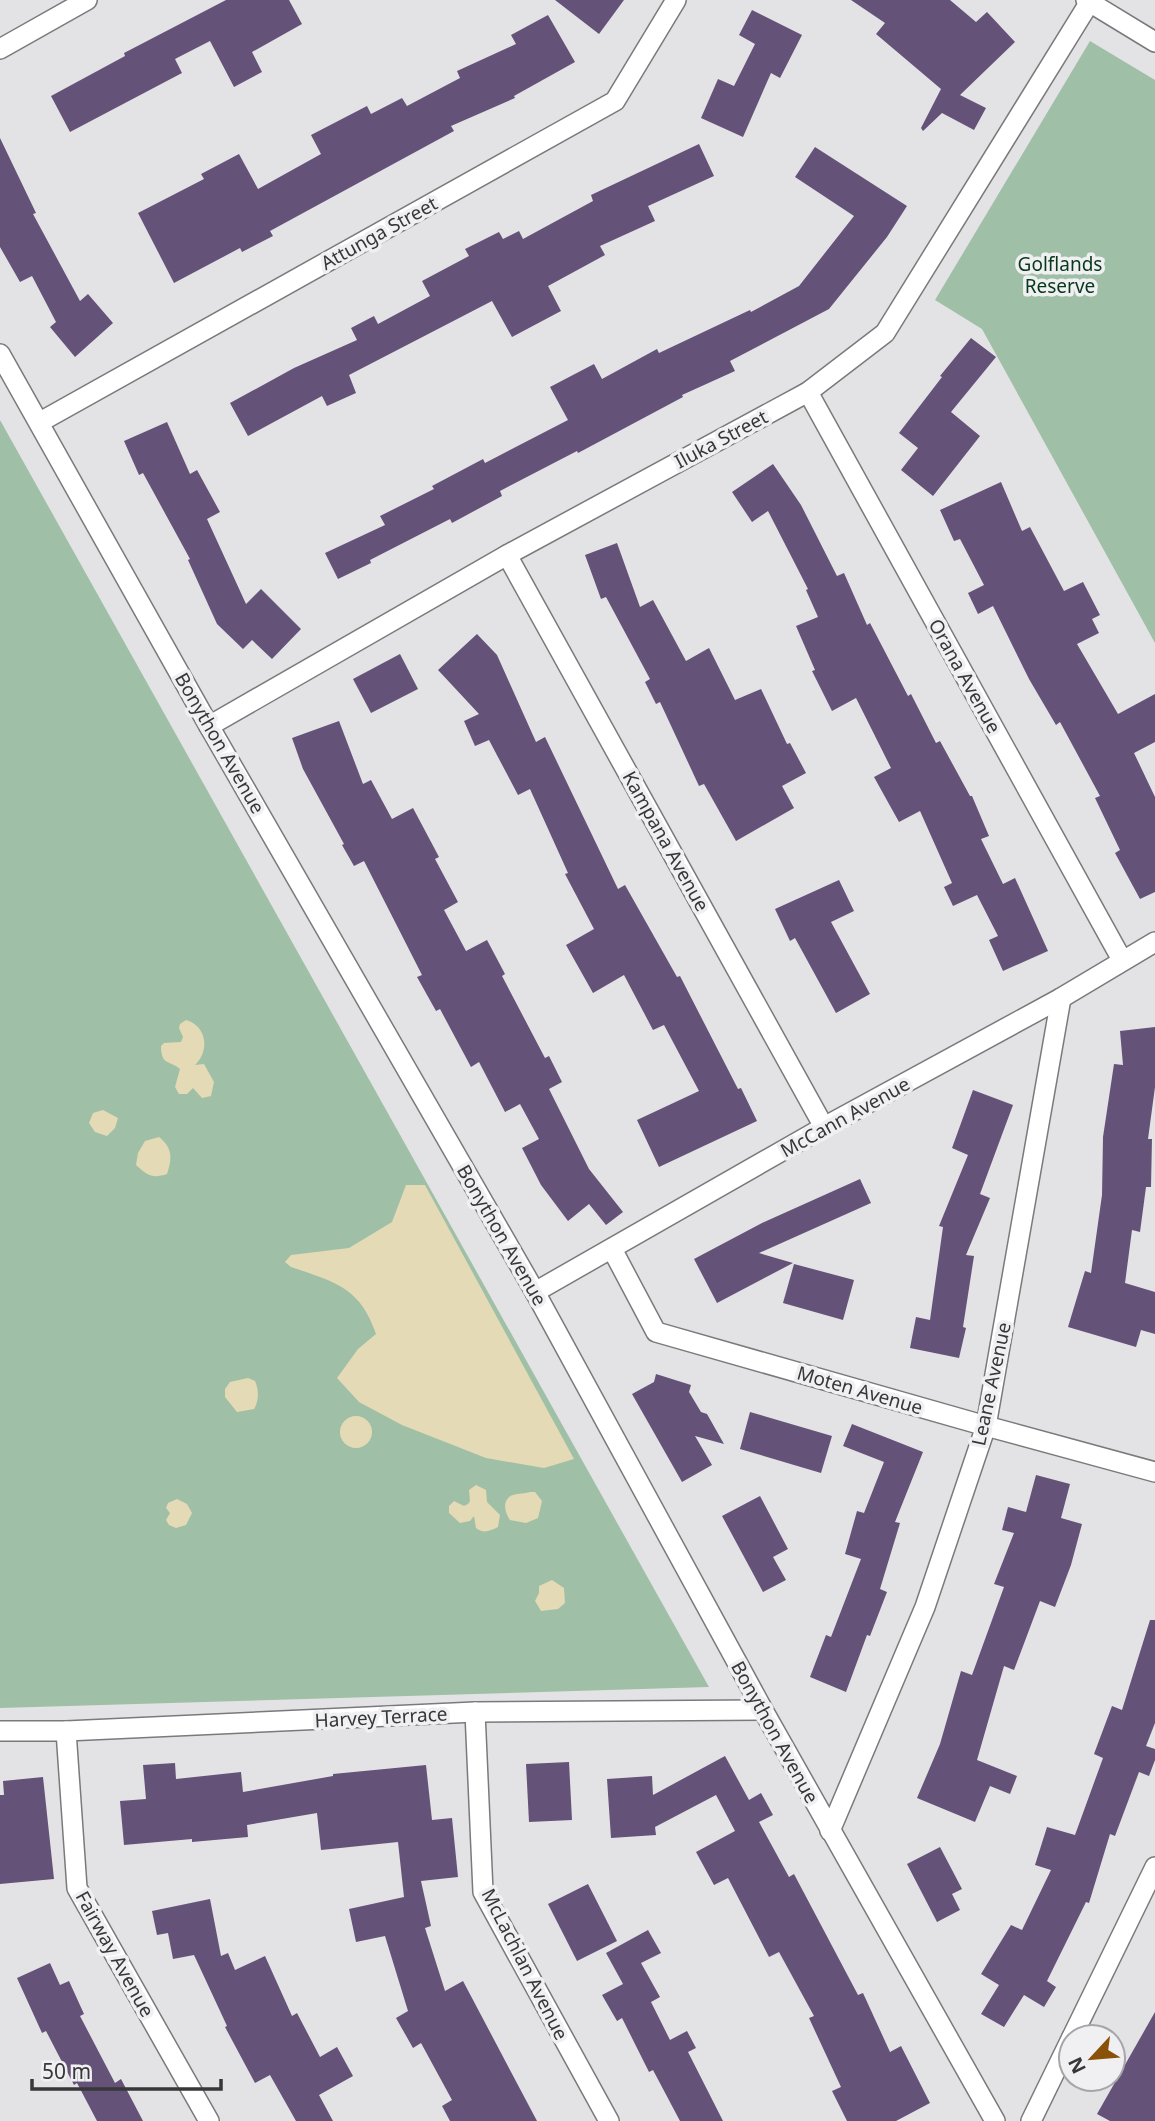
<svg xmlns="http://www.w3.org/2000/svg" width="1155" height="2121" font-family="'Noto Sans',sans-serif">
<rect width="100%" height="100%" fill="#e3e3e6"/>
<!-- green -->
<g fill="#9fc0a6">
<path d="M1090 41 1155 80V643L982 329 935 300Z"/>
<path d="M0 420 709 1687 0 1708Z"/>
</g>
<!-- sand -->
<g fill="#e4dab5">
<path d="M186 1020C207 1026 210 1051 195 1065L204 1064 214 1082 211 1096 202 1098 193 1088 187 1094H179L175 1087 180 1069C170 1060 161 1066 161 1046L164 1043 181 1042 183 1037 179 1028 180 1024Z"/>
<path d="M103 1110 118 1118 115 1128 107 1136 95 1132 89 1123 93 1113Z"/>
<path d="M159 1137C173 1148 172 1159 167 1174 152 1179 147 1175 136 1165L138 1153 145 1141Z"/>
<path d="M406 1185H425L574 1459 544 1468 486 1458 402 1425 359 1402 337 1378 358 1349 376 1334C360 1287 335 1282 291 1267L285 1262 291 1255 349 1248 392 1222Z"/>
<path d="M248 1378 255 1381C259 1390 259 1401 254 1409L237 1412 225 1397V1389L230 1382Z"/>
<circle cx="356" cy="1432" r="16"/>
<path d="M476 1485 486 1490 487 1502 500 1515 498 1527C490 1531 483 1534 476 1528L474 1516 470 1521 460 1523 449 1513V1506L454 1501 464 1506 468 1504 470 1501 469 1490Z"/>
<path d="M530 1492H535L542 1501 538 1518 526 1523 510 1520C505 1513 501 1499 513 1495 518 1493 525 1494 530 1492Z"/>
<path d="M177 1499 187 1504 192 1513 186 1525 176 1528 169 1525 166 1520 170 1513 166 1508 168 1503Z"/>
<path d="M552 1580 564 1588 565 1603 558 1609 541 1611 535 1601 539 1593V1586Z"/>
</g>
<!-- building -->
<g fill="#645278">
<path d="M226 0H289L302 24 252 52 262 72 234 87 210 41 175 59 182 73 70 132 51 96 125 56 124 53Z"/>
<path d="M555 0H624L599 34Z"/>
<path d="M851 0H950L976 22 987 12 1015 42 960 95 986 108 974 130 942 113 923 131 921 128 941 89 876 34 885 23Z"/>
<path d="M752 10 802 35 780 78 771 73 743 137 701 118 718 79 734 86 755 44 739 35Z"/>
<path d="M548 15 575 62 514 96 515 98 451 126 454 131 270 231 273 236 242 252 240 248 174 283 138 213 204 179 201 174 239 154 258 189 321 154 311 135 367 106 371 114 402 98 407 106 460 78 457 71 516 44 511 35Z"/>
<path d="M0 138 36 213 33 214 80 301 88 294 113 323 75 357 50 327 56 322 32 276 20 282 0 247Z"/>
<path d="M699 144 714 176 648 206 655 221 600 246 605 255 548 286 561 311 512 337 492 301 349 375 356 393 327 406 322 396 248 436 230 403 294 368 357 340 351 328 374 316 378 324 430 296 422 281 469 256 465 249 499 232 503 239 519 231 523 239 593 201 591 195Z"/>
<path d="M815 147 907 206 887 237 829 309 730 361 735 371 682 395 683 397 578 453 577 451 500 491 502 496 452 523 450 519 370 560 371 563 338 579 325 553 385 525 380 516 434 489 432 486 483 459 485 463 568 420 550 387 594 364 602 379 657 349 659 353 750 310 751 312 799 286 854 216 795 177Z"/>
<path d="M971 338 996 357 951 412 980 436 933 496 901 470 918 448 899 433 942 377 940 376Z"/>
<path d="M167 422 190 474 197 470 220 512 207 519 246 604 261 589 301 629 272 659 252 640 243 649 217 624 188 560 190 559 143 473 139 475 124 441Z"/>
<path d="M773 464 801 505 837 576 844 573 867 625 870 623 908 696 911 694 936 743 940 741 970 796H972L989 836 981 839 1003 884 1015 878 1048 951 1003 971 989 940 998 936 977 895 953 906 944 887 952 883 920 811 899 822 874 777 891 768 856 698 832 711 812 671 815 670 796 626 818 617 806 590 808 589 768 511 752 522 732 492Z"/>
<path d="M1001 482 1022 531 1030 527 1064 591 1083 582 1100 615 1092 619 1099 633 1077 644 1118 714 1155 694V742L1134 753 1155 797V892L1140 899 1115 853 1120 850 1095 798 1100 796 1060 722 1056 725 1029 679 993 606 978 614 968 593 984 585 960 539 954 541 940 510Z"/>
<path d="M617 543 640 607 653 600 686 661 709 648 735 700 761 689 787 744 790 743 806 773 782 786 794 808 736 841 704 784 699 786 660 702 656 704 645 682 650 679 606 597 601 599 585 555Z"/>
<path d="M477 634 497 655 536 742 545 737 618 889 625 885 677 977 680 976 738 1089 741 1088 757 1121 659 1167 637 1120 699 1091 664 1025 653 1030 624 975 593 993 566 945 594 929 565 874 568 873 530 789 518 795 489 740 475 746 464 721 479 714 438 670Z"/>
<path d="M400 654 418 689 371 713 353 679Z"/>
<path d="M339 721 363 784 371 780 392 819 413 808 439 857 435 859 458 902 444 910 466 951 487 940 505 974 502 976 545 1058 549 1056 562 1082 549 1089 589 1169 623 1212 606 1225 589 1204 568 1221 541 1185 522 1148 539 1139 520 1104 505 1112 479 1062 471 1067 440 1009 436 1011 417 977 422 975 364 861 354 866 342 845 344 844 303 769 292 738Z"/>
<path d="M839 880 854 911 831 922 870 994 836 1013 795 938 790 941 775 909Z"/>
<path d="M1155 1027V1087L1148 1139H1152L1151 1187H1146L1140 1232 1132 1230 1125 1283 1155 1292V1334L1141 1330 1136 1347 1068 1327 1085 1271 1091 1273 1102 1195 1103 1137 1114 1064 1123 1065 1120 1031Z"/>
<path d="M973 1090 1013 1105 980 1194 990 1198 966 1255 974 1256 963 1327 966 1328 959 1358 910 1348 916 1317 930 1320 943 1227 939 1226 968 1155 952 1148Z"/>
<path d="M860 1179 871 1203 759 1253 793 1263 717 1303 694 1259 762 1223Z"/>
<path d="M794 1264 854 1280 843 1320 783 1303Z"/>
<path d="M656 1374 691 1385 689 1392 701 1412 707 1414 724 1444 695 1436 712 1465 682 1482 632 1394 654 1382Z"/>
<path d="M750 1412 832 1436 821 1473 740 1449Z"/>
<path d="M852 1424 923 1452 895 1522 900 1523 880 1589 887 1592 870 1636 867 1635 846 1692 810 1677 826 1635 831 1637 861 1559 845 1554 857 1511 864 1513 884 1462 843 1446Z"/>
<path d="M1036 1475 1070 1484 1061 1518 1082 1524 1071 1565 1055 1607 1040 1601 1014 1670 1004 1666 977 1760 1017 1776 1010 1794 990 1786 975 1822 917 1798 940 1744 961 1671 972 1675 1004 1587 994 1584 1014 1533 1002 1530 1008 1507 1026 1512Z"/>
<path d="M760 1496 788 1549 773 1557 786 1580 763 1592 722 1516Z"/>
<path d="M1150 1620H1155V1723L1146 1746 1155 1749V1760L1149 1776 1139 1772 1115 1836 1110 1834 1089 1903 1086 1902 1047 1981 1056 1987 1044 2007 1024 1995 1004 2027 981 2014 999 1985 981 1974 1011 1925 1022 1930 1051 1870 1035 1865 1047 1827 1075 1835 1103 1758 1094 1754 1112 1706 1122 1710Z"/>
<path d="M725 1756 749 1800 761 1793 773 1815 759 1822 789 1877 794 1874 858 1995 863 1993 890 2052 901 2046 930 2103 896 2121H847L832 2091 841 2087 809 2018 814 2016 779 1952 769 1957 728 1878 714 1885 696 1852 735 1831 716 1795 655 1827 656 1835 611 1838 607 1779 652 1776 653 1795Z"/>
<path d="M569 1762 572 1820 529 1822 526 1764Z"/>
<path d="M175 1763 176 1779 241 1772 243 1792 333 1776V1774L426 1765 432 1820 452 1818 458 1877 421 1881 431 1926 425 1928 445 1991 463 1981 537 2121H450L442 2106 452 2100 421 2043 413 2048 396 2018 408 2011 385 1936 356 1942 349 1909 404 1897 398 1842 321 1850 317 1813 247 1825 248 1837 192 1842V1839L124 1845 120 1801 146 1799 143 1765Z"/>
<path d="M43 1777 54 1879 0 1884V1795H4L3 1781Z"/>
<path d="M940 1847 962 1889 952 1894 960 1910 937 1922 907 1864Z"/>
<path d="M588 1884 617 1941 577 1961 548 1904Z"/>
<path d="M210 1899 221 1956 228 1953 235 1970 265 1956 292 2016 297 2013 320 2057 337 2047 353 2076 319 2095 333 2121H296L270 2075 255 2083 225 2027 227 2026 194 1955 173 1959 168 1933 157 1935 152 1911Z"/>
<path d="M648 1930 661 1953 641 1963 660 1997 651 2002 670 2040 687 2031 696 2048 688 2052 723 2121H680L653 2070 649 2072 622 2018 617 2021 602 1995 623 1984 606 1953Z"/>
<path d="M50 1963 60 1985 69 1981 84 2014 80 2016 115 2083 121 2079 143 2121H97L77 2083 74 2085 46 2031 42 2033 17 1978Z"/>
<path d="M1155 2012V2121H1110L1097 2114Z"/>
</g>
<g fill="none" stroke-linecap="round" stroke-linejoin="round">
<!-- street casing -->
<g stroke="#7a7a7c" stroke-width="22">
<g id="street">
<path d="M1086 0 1155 42"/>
<path d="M0 49 87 0"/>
<path d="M0 354 209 726 535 1292 763 1710 995 2121"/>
<path d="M808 392 1122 960"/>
<path d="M40 422 615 101 676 0"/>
<path d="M507 555 824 1127"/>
<path d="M209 726 507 555 808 392 885 333 1091 0"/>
<path d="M612 1249 656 1332 986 1426 1155 1472"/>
<path d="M535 1292 824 1127 1061 998 1155 942"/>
<path d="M475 1712 483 1892 609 2121"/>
<path d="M0 1731H66L475 1712 763 1710"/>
<path d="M66 1731 77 1888 209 2121"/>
<path d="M830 1831 925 1607 986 1426 1061 998"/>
<path d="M1072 2037 1155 1867"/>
<path d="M1031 2121 1071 2039"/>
</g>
</g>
<!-- street -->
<use href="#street" stroke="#fff" stroke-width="19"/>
</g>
<g text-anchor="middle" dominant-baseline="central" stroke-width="7" stroke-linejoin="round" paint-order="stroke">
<!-- street labels -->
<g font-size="19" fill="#373738" stroke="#f0f0f3">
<text transform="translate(379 233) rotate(-29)">Attunga Street</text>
<text transform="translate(721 439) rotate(-28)">Iluka Street</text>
<text transform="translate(965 676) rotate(61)">Orana Avenue</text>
<text transform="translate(220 743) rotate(60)">Bonython Avenue</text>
<text transform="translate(666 841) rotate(61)">Kampana Avenue</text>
<text transform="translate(845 1117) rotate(-29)">McCann Avenue</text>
<text transform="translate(502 1235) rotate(60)">Bonython Avenue</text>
<text transform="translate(991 1384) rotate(-78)">Leane Avenue</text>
<text transform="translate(860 1390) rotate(16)">Moten Avenue</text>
<text transform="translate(381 1717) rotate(-3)">Harvey Terrace</text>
<text transform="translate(775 1732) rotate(61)">Bonython Avenue</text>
<text transform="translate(115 1954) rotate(61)">Fairway Avenue</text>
<text transform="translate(525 1964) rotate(63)">McLachlan Avenue</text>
</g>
<!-- park labels -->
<g font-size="19" fill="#06381a" stroke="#f0f0f3">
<text x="1060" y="264">Golflands<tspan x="1060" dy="22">Reserve</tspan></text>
</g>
</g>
<!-- north arrow -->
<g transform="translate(1092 2058) rotate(244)"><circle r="33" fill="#f0f0f3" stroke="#a6a6a8" stroke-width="2"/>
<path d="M0-5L12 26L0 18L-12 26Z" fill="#8a5109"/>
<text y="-10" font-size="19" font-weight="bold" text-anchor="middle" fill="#373738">N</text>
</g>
<!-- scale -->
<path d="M32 2079v10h189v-10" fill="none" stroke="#373738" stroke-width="3.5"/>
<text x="42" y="2079" font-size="21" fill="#373738" stroke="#f0f0f3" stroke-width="5" paint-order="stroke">50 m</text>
</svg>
